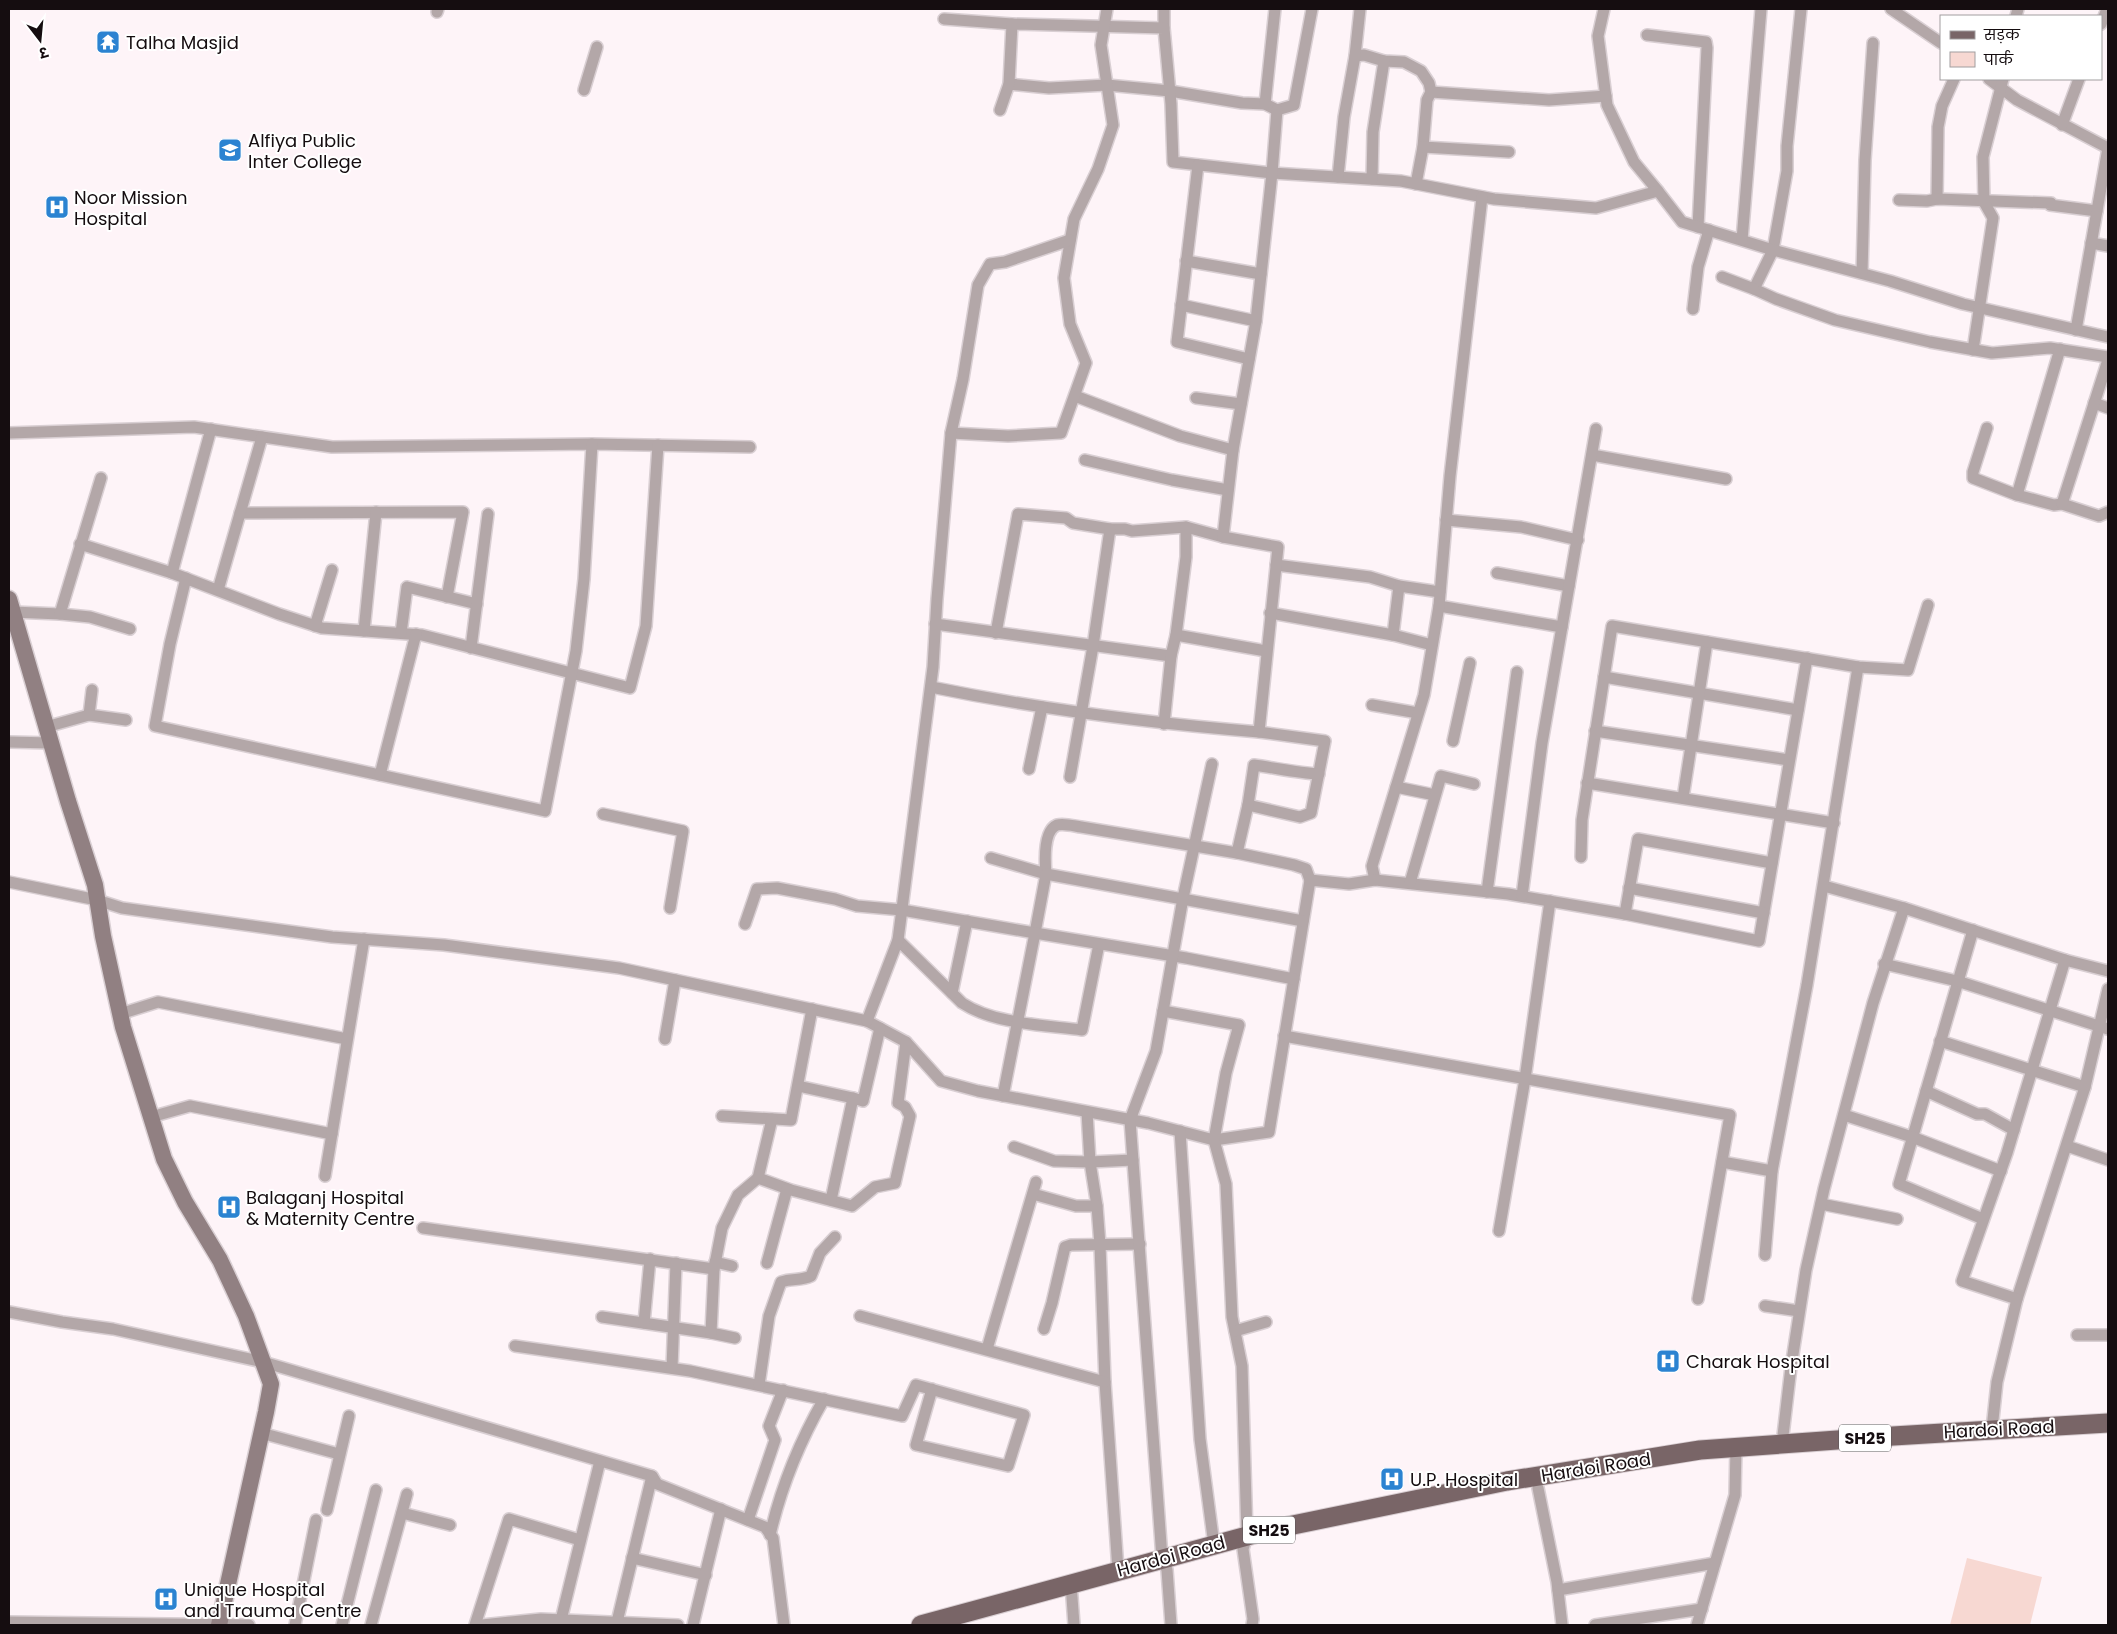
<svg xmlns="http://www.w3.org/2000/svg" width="2117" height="1634" font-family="Poppins,'Noto Sans Devanagari',sans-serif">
<rect width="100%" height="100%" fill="#fef4f8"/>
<!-- green -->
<path fill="#f7d8d2" d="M1967 1558 2042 1577 2030 1625H1950Z"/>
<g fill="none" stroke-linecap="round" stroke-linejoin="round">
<!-- street casing -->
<g stroke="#d9cfd3" stroke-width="14">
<g id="street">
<path d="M1164 9V28"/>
<path d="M1604 9 1598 36 1607 105 1634 162 1658 191"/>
<path d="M1801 9 1787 146V171L1773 250 1754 289 1776 299 1835 320 1930 342 1992 353 2050 348 2108 357"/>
<path d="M1891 9 1941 43"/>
<path d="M437 12 438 9"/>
<path d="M2016 16 2018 9"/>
<path d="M944 19 1012 24"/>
<path d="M2101 24 2107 9"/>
<path d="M1647 35 1706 42 1707 48 1698 227"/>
<path d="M1355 56 1364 55 1384 61 1404 62 1421 71 1429 83 1431 92 1427 100 1423 147 1416 184"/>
<path d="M1989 79 2017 100 2108 148"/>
<path d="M1009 84 1049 88 1107 85 1170 91 1242 103 1265 104 1277 110 1294 105 1312 9"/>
<path d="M584 90 597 47"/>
<path d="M1431 92 1549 100 1606 96"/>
<path d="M1265 104 1275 9"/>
<path d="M1000 110 1009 84 1012 24 1164 28 1171 104 1173 162 1272 173 1401 181 1494 199 1596 208 1658 191 1682 222 1773 250 1890 281 1963 304 2108 337"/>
<path d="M2062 125 2079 79"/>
<path d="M1423 147 1509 152"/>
<path d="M1198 165 1177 342 1249 359"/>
<path d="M1338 177 1344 117 1355 56 1360 9"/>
<path d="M1372 179 1373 132 1384 61"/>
<path d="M1937 199 1938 127 1942 106 1954 79"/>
<path d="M1899 200 1927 201 1937 199 2051 203 2050 205 2097 211"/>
<path d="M1742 240 1761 9"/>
<path d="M2091 243 2108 246"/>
<path d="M1186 261 1261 274"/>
<path d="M1862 273 1865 160 1873 43"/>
<path d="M1722 277 1754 289"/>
<path d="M1181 305 1256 321"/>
<path d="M1693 309 1698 267 1709 230"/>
<path d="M2076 330 2108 148"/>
<path d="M1973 350 1993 218 1984 202 1983 157 2003 79"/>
<path d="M1075 396 1180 436 1233 450"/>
<path d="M1196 398 1241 404"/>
<path d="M2094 403 2108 408"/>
<path d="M1987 428 1973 472V478L2017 495 2054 505 2062 504 2099 516 2108 512"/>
<path d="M9 433 194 427 332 447 592 444 750 447"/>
<path d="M951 433 1008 436 1061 433 1086 363 1070 324 1064 278 1074 219 1098 169 1113 125 1101 45 1107 9"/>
<path d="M1592 455 1726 479"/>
<path d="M1085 460 1172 480 1228 490"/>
<path d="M2017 495 2060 349"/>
<path d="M2062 504 2108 360"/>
<path d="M240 513 463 512 447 597"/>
<path d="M1446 520 1521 527 1578 540"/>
<path d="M80 544 172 573 279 614 322 628 422 635 630 688 646 626 658 445"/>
<path d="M1276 565 1370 577 1399 586 1440 592"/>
<path d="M172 573 211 429"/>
<path d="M1497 573 1569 586"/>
<path d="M186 578 170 644 155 726 545 811 576 651 584 579 592 444"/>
<path d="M218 590 262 437"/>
<path d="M1439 606 1562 627"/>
<path d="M13 612 60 614 101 478"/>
<path d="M1270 613 1393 635 1432 645"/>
<path d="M60 614 90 617 130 629"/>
<path d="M935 624 1171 656"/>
<path d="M315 626 332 570"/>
<path d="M364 631 376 512"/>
<path d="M401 633 407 587 477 604"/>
<path d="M996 633 1018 514 1066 518 1073 523 1110 529H1125L1132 531 1186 527 1223 537"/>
<path d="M1176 635 1266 651"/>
<path d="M1393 635 1399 586"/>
<path d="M471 648 488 514"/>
<path d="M1604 677 1798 710"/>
<path d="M931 687C1039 709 1148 723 1259 732L1278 547 1223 537 1233 450 1256 321 1272 173 1277 110"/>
<path d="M1372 705 1418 713"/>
<path d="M89 715 92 690"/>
<path d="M1164 724 1171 656 1176 635 1186 557V527"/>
<path d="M46 727 89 715 126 720"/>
<path d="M1595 731 1789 760"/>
<path d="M1453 741 1470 663"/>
<path d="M9 742 51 743"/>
<path d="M1029 769 1042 707"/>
<path d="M380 775 416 634"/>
<path d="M1070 777 1093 646 1110 529"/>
<path d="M1587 783 1834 823"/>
<path d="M1396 787 1435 795"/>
<path d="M1683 798 1707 642"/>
<path d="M1248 805 1300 817 1311 813 1325 741 1259 732"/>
<path d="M603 814 683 831 670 908"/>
<path d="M1237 853 1248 805 1254 765C1276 768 1297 773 1319 774"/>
<path d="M1581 857 1582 820 1612 626 1858 667 1908 670 1928 605"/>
<path d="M991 858 1046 874C1045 862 1043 831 1057 825 1064 823 1074 826 1081 827L1237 853 1294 865 1306 869 1310 880"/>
<path d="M1375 880 1372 866 1424 695 1439 606 1450 476 1482 197"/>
<path d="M9 882 97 900 122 908 332 937 444 945 619 968 867 1021 906 1042 941 1081 978 1091 1148 1123 1214 1140 1269 1132 1310 880 1349 884 1375 880 1508 894 1625 914 1759 941 1807 658"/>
<path d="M1410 883 1441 776 1474 784"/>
<path d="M1824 886 1904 908"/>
<path d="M1629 888 1764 913"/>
<path d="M1487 892 1517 672"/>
<path d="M1522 896 1542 743 1596 429"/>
<path d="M1625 914 1638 839 1772 863"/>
<path d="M745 924 757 889 777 888 835 899 857 906 902 910 1035 933 1046 874 1303 921"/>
<path d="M1973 930 1899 1184 1983 1219"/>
<path d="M898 940 962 1003C994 1024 1044 1025 1082 1030L1099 944"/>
<path d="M2065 960 2108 971"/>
<path d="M1884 964 1957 981 2108 1029"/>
<path d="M952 993 967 921"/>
<path d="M1163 1011 1239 1025 1226 1073 1214 1140 1226 1184 1232 1317 1242 1366 1247 1536 1243 1549 1253 1619 1252 1625"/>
<path d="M120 1014 158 1002 347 1039"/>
<path d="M867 1021 898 940 933 667 937 599 951 433 963 379 978 285 990 264 1005 262 1070 240"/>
<path d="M1284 1036 1730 1115 1698 1299"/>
<path d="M665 1039 675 980"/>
<path d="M1940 1041 2085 1087"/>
<path d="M798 1086 853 1098"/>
<path d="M1926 1091 1977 1114H1985L2014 1130"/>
<path d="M1003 1096 1035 933 1186 958 1294 979"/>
<path d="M1087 1112 1090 1162 1097 1206 1100 1245 1105 1382 1118 1570"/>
<path d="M1844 1115 1912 1137 2001 1171"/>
<path d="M722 1116 791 1120 812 1009"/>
<path d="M151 1117 190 1106 332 1134"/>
<path d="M1180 1131 1200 1439 1214 1545"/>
<path d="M2067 1146 2108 1160"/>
<path d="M1014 1147 1054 1161 1090 1162 1133 1160"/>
<path d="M1722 1162 1772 1171"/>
<path d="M325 1176 364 939"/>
<path d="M758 1178 791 1190 852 1206 875 1187 895 1183 910 1116 905 1107 898 1103 906 1042"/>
<path d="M1033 1194 1076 1206H1097"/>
<path d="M831 1200 853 1098 863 1101 880 1028"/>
<path d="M1821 1204 1897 1219"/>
<path d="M423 1228 714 1269"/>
<path d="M1499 1231 1525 1079 1550 901"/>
<path d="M1765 1255 1772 1171 1807 985 1858 667"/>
<path d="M715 1262 732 1266"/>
<path d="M767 1263 787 1189"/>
<path d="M2017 1299 2085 1087 2108 989"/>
<path d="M1765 1306 1799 1311"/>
<path d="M9 1312 62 1322 113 1329 263 1362 652 1476 657 1484 765 1527 773 1538 784 1625"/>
<path d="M860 1316 1105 1382"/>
<path d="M602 1317 711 1333 735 1338"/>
<path d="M644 1323 650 1259"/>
<path d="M1044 1329 1052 1303 1065 1247 1071 1245 1140 1244"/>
<path d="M1235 1331 1266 1322"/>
<path d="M711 1333 714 1269 722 1228 738 1195 758 1178 772 1119"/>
<path d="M2077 1335H2108"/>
<path d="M515 1346 690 1371 902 1416 916 1385 1024 1415 1008 1466 916 1445 932 1389"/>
<path d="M987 1349 1036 1182"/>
<path d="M672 1368 676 1263"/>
<path d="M759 1385 769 1316 781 1282C792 1278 801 1281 811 1276L820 1253 835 1237"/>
<path d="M261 1433 339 1454"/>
<path d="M1782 1444 1791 1367 1806 1270 1824 1189 1873 1003 1904 908 2065 960 2007 1153 1962 1281 2017 1299 1997 1382 1992 1429"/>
<path d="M1538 1488 1557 1582 1562 1625"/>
<path d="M327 1510 349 1416"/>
<path d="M402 1513 450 1525"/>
<path d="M748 1520 775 1440 769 1426 783 1390"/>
<path d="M770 1535C781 1487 800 1441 824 1399"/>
<path d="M632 1558 706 1575"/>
<path d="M1071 1584 1074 1625"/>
<path d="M1558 1590 1715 1563"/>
<path d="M561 1620 600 1461"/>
<path d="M9 1622 249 1625"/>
<path d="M617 1622 652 1476"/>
<path d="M295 1625 316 1520"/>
<path d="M342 1625 376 1490"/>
<path d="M371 1625 407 1494"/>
<path d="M475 1625 509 1519 580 1540"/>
<path d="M482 1625 541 1619 678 1625"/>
<path d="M693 1625 721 1509"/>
<path d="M1171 1625 1167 1570 1162 1558 1130 1120 1156 1051 1183 898 1212 764"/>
<path d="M1595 1625 1702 1609"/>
<path d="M1697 1625 1735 1495 1736 1447"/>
</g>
</g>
<!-- secondary casing -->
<g stroke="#d9cfd3" stroke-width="19">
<path id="secondary" d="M9 599 68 801 95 885 103 936 123 1027 164 1159 185 1202 220 1260 246 1316 271 1384 266 1412 219 1625"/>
</g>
<!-- primary casing -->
<g stroke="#d9cfd3" stroke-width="21">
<path id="primary" d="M921 1625 1269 1530 1507 1481 1700 1450 1893 1436 2108 1423"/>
</g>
<!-- street -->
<use href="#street" stroke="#b3a7a8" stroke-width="11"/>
<!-- secondary -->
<use href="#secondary" stroke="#918082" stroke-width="16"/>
<!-- primary -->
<use href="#primary" stroke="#796567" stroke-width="19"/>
</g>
<!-- icons -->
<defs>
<g id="temple-square" transform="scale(1.25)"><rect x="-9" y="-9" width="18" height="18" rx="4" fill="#2b83d1" stroke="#fff"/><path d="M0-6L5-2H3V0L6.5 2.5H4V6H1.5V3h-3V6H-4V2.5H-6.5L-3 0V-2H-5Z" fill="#fff"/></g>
<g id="school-square" transform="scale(1.25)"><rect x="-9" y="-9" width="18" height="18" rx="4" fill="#2b83d1" stroke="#fff"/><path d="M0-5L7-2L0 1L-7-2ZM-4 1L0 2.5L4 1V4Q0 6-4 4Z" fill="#fff"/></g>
<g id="hospital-square" transform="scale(1.25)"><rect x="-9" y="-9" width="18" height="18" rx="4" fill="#2b83d1" stroke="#fff"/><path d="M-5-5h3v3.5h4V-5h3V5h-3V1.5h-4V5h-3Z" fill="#fff"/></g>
</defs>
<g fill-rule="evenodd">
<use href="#temple-square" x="108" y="42"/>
<use href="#school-square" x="230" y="150"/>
<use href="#hospital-square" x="57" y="207"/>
<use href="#hospital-square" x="229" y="1207"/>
<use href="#hospital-square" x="1668" y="1361"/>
<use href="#hospital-square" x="1392" y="1479"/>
<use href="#hospital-square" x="166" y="1599"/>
</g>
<g text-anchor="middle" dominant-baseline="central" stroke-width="4" stroke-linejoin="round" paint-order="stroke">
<!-- shield labels -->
<g fill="#fff" stroke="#5b5658" stroke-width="1">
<rect x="1839" y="1424.5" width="52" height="27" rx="4"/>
<rect x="1243" y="1516.5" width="52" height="27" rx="4"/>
</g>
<g font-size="16" font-weight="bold" fill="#150d10">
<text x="1865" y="1438">SH25</text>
<text x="1269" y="1530">SH25</text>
</g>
<!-- poi labels -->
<g font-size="18" fill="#150d10" stroke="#fff" text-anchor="start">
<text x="126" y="42">Talha Masjid</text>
<text x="248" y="140">Alfiya Public<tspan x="248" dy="21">Inter College</tspan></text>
<text x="74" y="197">Noor Mission<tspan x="74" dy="21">Hospital</tspan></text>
<text x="246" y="1197">Balaganj Hospital<tspan x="246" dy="21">&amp; Maternity Centre</tspan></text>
<text x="1686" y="1361">Charak Hospital</text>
<text x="1410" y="1479">U.P. Hospital</text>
<text x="184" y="1589">Unique Hospital<tspan x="184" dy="21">and Trauma Centre</tspan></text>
</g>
<!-- street labels -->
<g font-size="18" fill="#150d10" stroke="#fff">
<text transform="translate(1999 1429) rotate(-3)">Hardoi Road</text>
<text transform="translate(1596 1467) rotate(-9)">Hardoi Road</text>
<text transform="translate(1171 1556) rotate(-15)">Hardoi Road</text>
</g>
</g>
<!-- border -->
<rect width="2117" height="1634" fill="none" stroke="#150d10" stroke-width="20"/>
<!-- legend -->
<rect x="1940" y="15" width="162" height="65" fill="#ffffff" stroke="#a19e9f"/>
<rect x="1950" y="31" width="25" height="8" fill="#796567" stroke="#a19e9f"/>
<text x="1984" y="40" font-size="15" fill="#150d10">सड़क</text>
<rect x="1950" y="52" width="25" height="15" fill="#f7d8d2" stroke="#a19e9f"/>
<text x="1984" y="65" font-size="15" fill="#150d10">पार्क</text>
<!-- north arrow -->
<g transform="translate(40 40) rotate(164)" stroke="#ffffff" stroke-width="4" paint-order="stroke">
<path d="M0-4L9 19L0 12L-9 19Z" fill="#150d10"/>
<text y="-8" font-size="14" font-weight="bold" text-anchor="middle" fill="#150d10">उ</text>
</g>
</svg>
